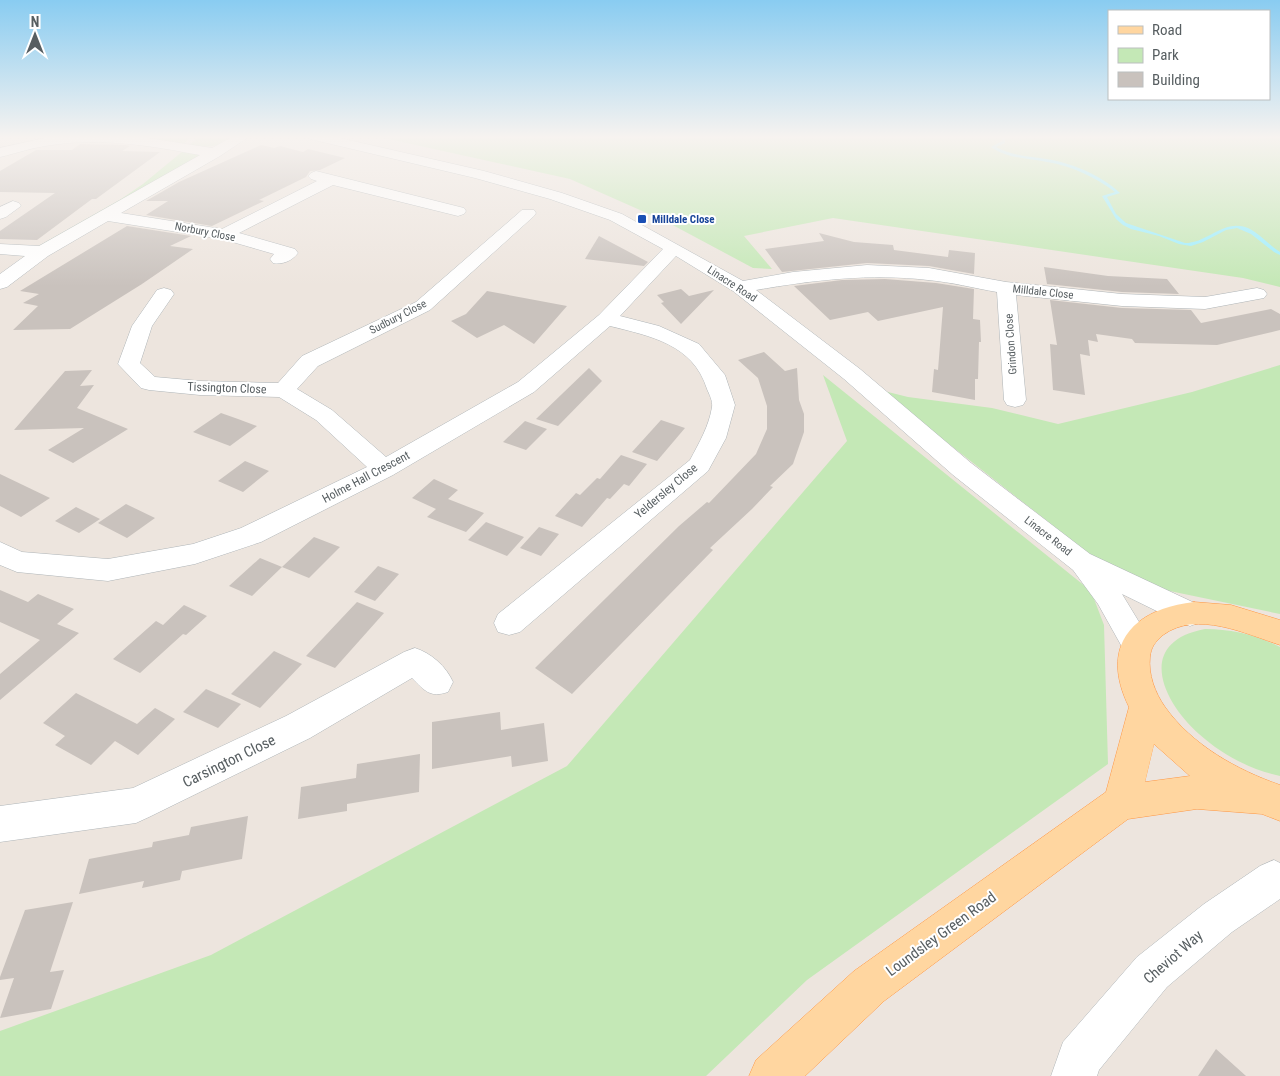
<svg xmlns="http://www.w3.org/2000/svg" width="1280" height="1076" font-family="'Roboto Condensed',sans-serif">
<rect width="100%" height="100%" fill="#ede5de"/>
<!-- green -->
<g fill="#c4e8b6">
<path d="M109 136H193L183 144 148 138Z"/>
<path d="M200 136H227L229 137C218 149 204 147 189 145Z"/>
<path d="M375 136H1280V287L1243 278 833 218 744 236 772 269 753 268 667 222 570 179Z"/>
<path d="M183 151 198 154V159L54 241 37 247 121 199 143 184Z"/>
<path d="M1280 365V614L1160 589 1093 557 880 390 908 397 992 408 1058 424 1192 392Z"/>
<path d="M823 375 1091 591 1104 625 1108 764 807 980 706 1076H0V1031L211 955 567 766 847 441Z"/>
<path d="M1205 629C1232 629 1256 635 1280 647V776C1251 770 1221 754 1199 734 1161 700 1136 642 1205 629Z"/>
</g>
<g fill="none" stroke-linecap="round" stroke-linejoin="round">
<!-- stream -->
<g fill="#9befff" fill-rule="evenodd">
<path d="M925 136H952L940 138Z"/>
<path d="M995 136H1000L1005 137V143L996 147C1013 156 1027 156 1046 159 1072 163 1101 175 1120 193L1107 197 1116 214 1126 223 1185 243C1208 243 1224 218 1248 228 1260 234 1269 245 1280 252V255L1274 252 1251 234 1237 228 1226 230 1203 242 1191 246 1179 244 1159 236 1131 229 1123 225 1116 219 1102 196 1115 192C1095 177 1072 166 1047 162 1028 158 1008 159 991 147L1002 141V139Z"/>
</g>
</g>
<!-- building -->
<g fill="#c9c2bd">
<path d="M80 144 126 145 130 146 122 151 160 152 96 199H92L37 240 0 239V231L55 193 0 192V171L36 150H72Z"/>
<path d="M261 145 274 148 280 146 303 152 308 149 345 158 320 170 310 171 306 177 259 200 264 201 212 226 146 215 168 201H146L179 182Z"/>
<path d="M127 226 191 236 170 246 193 249 142 284 70 329 13 330 38 306 23 303 39 294 20 291Z"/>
<path d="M819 233 854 242 893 245 894 250 948 257 949 250 975 253 974 274 929 266 867 263 782 272 765 249 824 241Z"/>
<path d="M599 236 648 262 644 266 585 259Z"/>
<path d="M1044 267 1108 276 1167 279 1179 294 1122 292 1047 284Z"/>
<path d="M885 279 936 283 974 289 973 319 980 320 981 342H979L978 379H975V400L932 392 934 369 938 370 943 307 878 321 868 312 830 320 794 286 842 280Z"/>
<path d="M681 289 689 296 714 290 681 324 661 303 664 302 657 295Z"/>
<path d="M487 291 567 306 534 344 504 325 477 338 451 321 466 314Z"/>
<path d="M1050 300 1122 308 1191 310 1201 323 1271 309 1280 314V330L1217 345 1135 343 1132 339 1096 334 1098 342 1088 340 1090 356 1080 354 1085 395 1053 390 1050 344 1057 345Z"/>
<path d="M764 352 785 371 797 368 799 400 804 414V432L793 464 770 486 773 487 752 509 710 548 713 550 572 694 535 668 679 526 707 502 709 503 756 454 767 429V406L758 378 738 360Z"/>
<path d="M589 368 602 381 558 426 536 419Z"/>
<path d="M92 370 80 386 94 385 77 408 128 429 73 463 48 450 84 428 14 430 65 371Z"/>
<path d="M221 413 238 419 257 426 230 446 193 432Z"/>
<path d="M661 420 685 428 657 461 632 452Z"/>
<path d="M525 421 547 429 526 450 503 442Z"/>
<path d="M621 455 647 464 629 486 624 484 610 499 607 498 582 527 555 516 576 493 580 495 597 478 600 479Z"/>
<path d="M245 461 269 471 243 492 218 481Z"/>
<path d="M0 474 50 498 21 517 0 506Z"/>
<path d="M434 479 458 490 448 499 484 513 466 532 427 517 436 509 412 498Z"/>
<path d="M126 504 155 518 127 538 98 523Z"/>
<path d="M76 507 100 519 79 533 55 521Z"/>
<path d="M486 522 524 537 507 556 468 540Z"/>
<path d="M539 527 559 534 541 556 520 548Z"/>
<path d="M314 537 340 547 309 578 282 567Z"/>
<path d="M260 558 282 567 252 596 229 586Z"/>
<path d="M378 566 399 574 375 601 354 592Z"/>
<path d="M0 590 28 602 38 594 74 609 57 624 79 633 0 700V674L40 640 0 622Z"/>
<path d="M357 602 384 613 335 668 306 656Z"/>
<path d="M184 605 207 616 186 635 183 634 140 673 113 659 156 621 163 625Z"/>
<path d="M274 651 302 664 260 708 231 694Z"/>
<path d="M206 689 241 704 218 728 183 712Z"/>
<path d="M76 693 137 724 155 708 175 719 138 755 115 741 91 765 55 745 65 736 43 723Z"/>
<path d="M500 712 501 730 544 723 548 761 512 767 511 756 432 769V722Z"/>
<path d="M420 754 419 792 347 804V811L298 819 301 787 356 778 357 764Z"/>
<path d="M248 816 242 859 182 871 180 880 142 888 144 881 79 894 89 859 152 847 153 842 189 835 191 827Z"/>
<path d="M73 902 50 972 64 970 51 1009 0 1018 14 978 0 980V977L25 910Z"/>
<path d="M1216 1049 1246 1076H1198Z"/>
</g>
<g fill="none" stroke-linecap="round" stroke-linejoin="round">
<!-- minor casing -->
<g stroke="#afb5b8" stroke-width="1">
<g id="minor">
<path d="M54 136H134L212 148 234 136H250L220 156 121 213 222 229 317 181 311 179 308 176 311 173 316 171 464 208 466 211 464 214 458 216 333 185 239 233 295 249 298 253C292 261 282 265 273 263L270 259 274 254 222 239 108 221 48 256 7 287 0 289V274L25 256 0 254V244L39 246 200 155C152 146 101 137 52 145 34 147 17 153 0 157V148Z"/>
<path d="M308 136H331L484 171 562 193 622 214 743 281 793 272 867 265 929 268 1006 282 1122 294 1205 297 1257 288 1264 290 1267 294 1264 298 1205 309 1122 306 1016 295 1026 400 1023 405 1015 407 1007 405 1004 400 997 292C974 288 951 282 928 280 871 273 813 280 756 290L860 369 971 463 1090 554 1201 606 1205 614 1201 622 1190 626 1179 622 1122 594 1153 645 1148 654 1137 658 1126 654 1098 604 1073 570 953 475 844 379 733 291 676 256 620 316 659 326 699 344 725 375 735 405 726 438 708 471 520 632 509 635 498 632 494 623 498 614 690 460C699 443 709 426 712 407 713 401 709 394 707 389 693 344 650 336 610 326L534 392 393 475 261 542 195 564 108 581 17 572 0 565V542L22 552 108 559 193 544 241 528 367 467 316 420 279 397 200 395 149 390 141 388 118 364 132 326 157 290 164 288 171 290 174 294 152 326 140 363 155 377 200 381 278 383 302 356 416 302 522 210H534L536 213 534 216 430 310 318 366 297 389 332 410 386 457 518 382 599 315 663 249 610 220 550 199 475 178 310 139Z"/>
<path d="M13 201 19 203 21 206 6 217 0 219V207Z"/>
<path d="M415 648C431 653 446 666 453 682L448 692C430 698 425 691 412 678L310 738 149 817 136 823 0 842V806L133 788 286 716 404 652Z"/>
<path d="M1274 860 1280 863V899L1232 932 1167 987 1099 1070 1097 1076H1051L1063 1042 1137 957 1204 904 1260 866Z"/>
</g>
</g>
<!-- major casing -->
<g stroke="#ff9744" stroke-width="1">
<path id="major" d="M1194 602 1231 605 1280 620V645C1246 634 1197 610 1163 635 1155 642 1151 647 1150 657 1148 674 1155 693 1165 707 1192 745 1237 770 1280 785V821L1262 814 1197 809 1128 819 884 1001 805 1076H749L756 1060 854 971 1106 792 1129 707C1099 646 1132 609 1194 602ZM1154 744 1190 776 1145 782Z"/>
</g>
<!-- minor -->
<use href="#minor" fill="#fff" fill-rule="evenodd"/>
<!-- major -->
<use href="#major" fill="#ffd6a0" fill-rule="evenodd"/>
</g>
<!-- sky -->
<linearGradient id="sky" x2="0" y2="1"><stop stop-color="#89ccf1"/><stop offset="0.48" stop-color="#f7f3f0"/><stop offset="1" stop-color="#f7f3f0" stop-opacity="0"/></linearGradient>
<rect width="1280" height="286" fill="url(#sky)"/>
<!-- markers -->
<rect fill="#1a4fb4" stroke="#fff" stroke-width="2" x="637" y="214" width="10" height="10" rx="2.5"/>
<g text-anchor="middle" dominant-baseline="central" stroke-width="4" stroke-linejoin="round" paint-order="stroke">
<!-- far-transit labels -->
<g font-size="11" font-weight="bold" fill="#164399" stroke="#fff" text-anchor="start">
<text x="652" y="219">Milldale Close</text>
</g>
<!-- far-street labels -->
<g font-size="11" fill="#575e61" stroke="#fff">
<text transform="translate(205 232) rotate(11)">Norbury Close</text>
<text transform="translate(732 284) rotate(33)">Linacre Road</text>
<text transform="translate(1043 292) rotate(6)">Milldale Close</text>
<text transform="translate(398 317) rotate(-27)">Sudbury Close</text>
<text transform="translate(1011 344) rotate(-94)">Grindon Close</text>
<text transform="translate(1048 536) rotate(38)">Linacre Road</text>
</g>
<!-- street labels -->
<g font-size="12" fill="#575e61" stroke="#fff">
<text transform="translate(227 388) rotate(2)">Tissington Close</text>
<text transform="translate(366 477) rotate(-28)">Holme Hall Crescent</text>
<text transform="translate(666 491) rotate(-40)">Yeldersley Close</text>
</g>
<!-- near-street labels -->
<g font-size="15" fill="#575e61" stroke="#fff">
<text transform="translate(229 761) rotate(-26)">Carsington Close</text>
<text transform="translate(941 934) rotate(-36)">Loundsley Green Road</text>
<text transform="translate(1173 957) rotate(-41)">Cheviot Way</text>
</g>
</g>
<!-- legend -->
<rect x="1108" y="10" width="162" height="90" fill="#ffffff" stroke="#bcbfc0"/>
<rect x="1118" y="26" width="25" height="8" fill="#ffd6a0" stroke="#bcbfc0"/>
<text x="1152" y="35" font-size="15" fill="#575e61">Road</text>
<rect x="1118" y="48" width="25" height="15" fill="#c4e8b6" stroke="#bcbfc0"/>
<text x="1152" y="60" font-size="15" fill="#575e61">Park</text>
<rect x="1118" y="72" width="25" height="15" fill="#c9c2bd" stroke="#bcbfc0"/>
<text x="1152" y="85" font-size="15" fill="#575e61">Building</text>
<!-- north arrow -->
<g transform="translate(35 35)" stroke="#ffffff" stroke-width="4" paint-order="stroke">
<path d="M0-4L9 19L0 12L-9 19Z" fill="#575e61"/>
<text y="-8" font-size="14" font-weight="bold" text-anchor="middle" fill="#575e61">N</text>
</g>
</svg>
